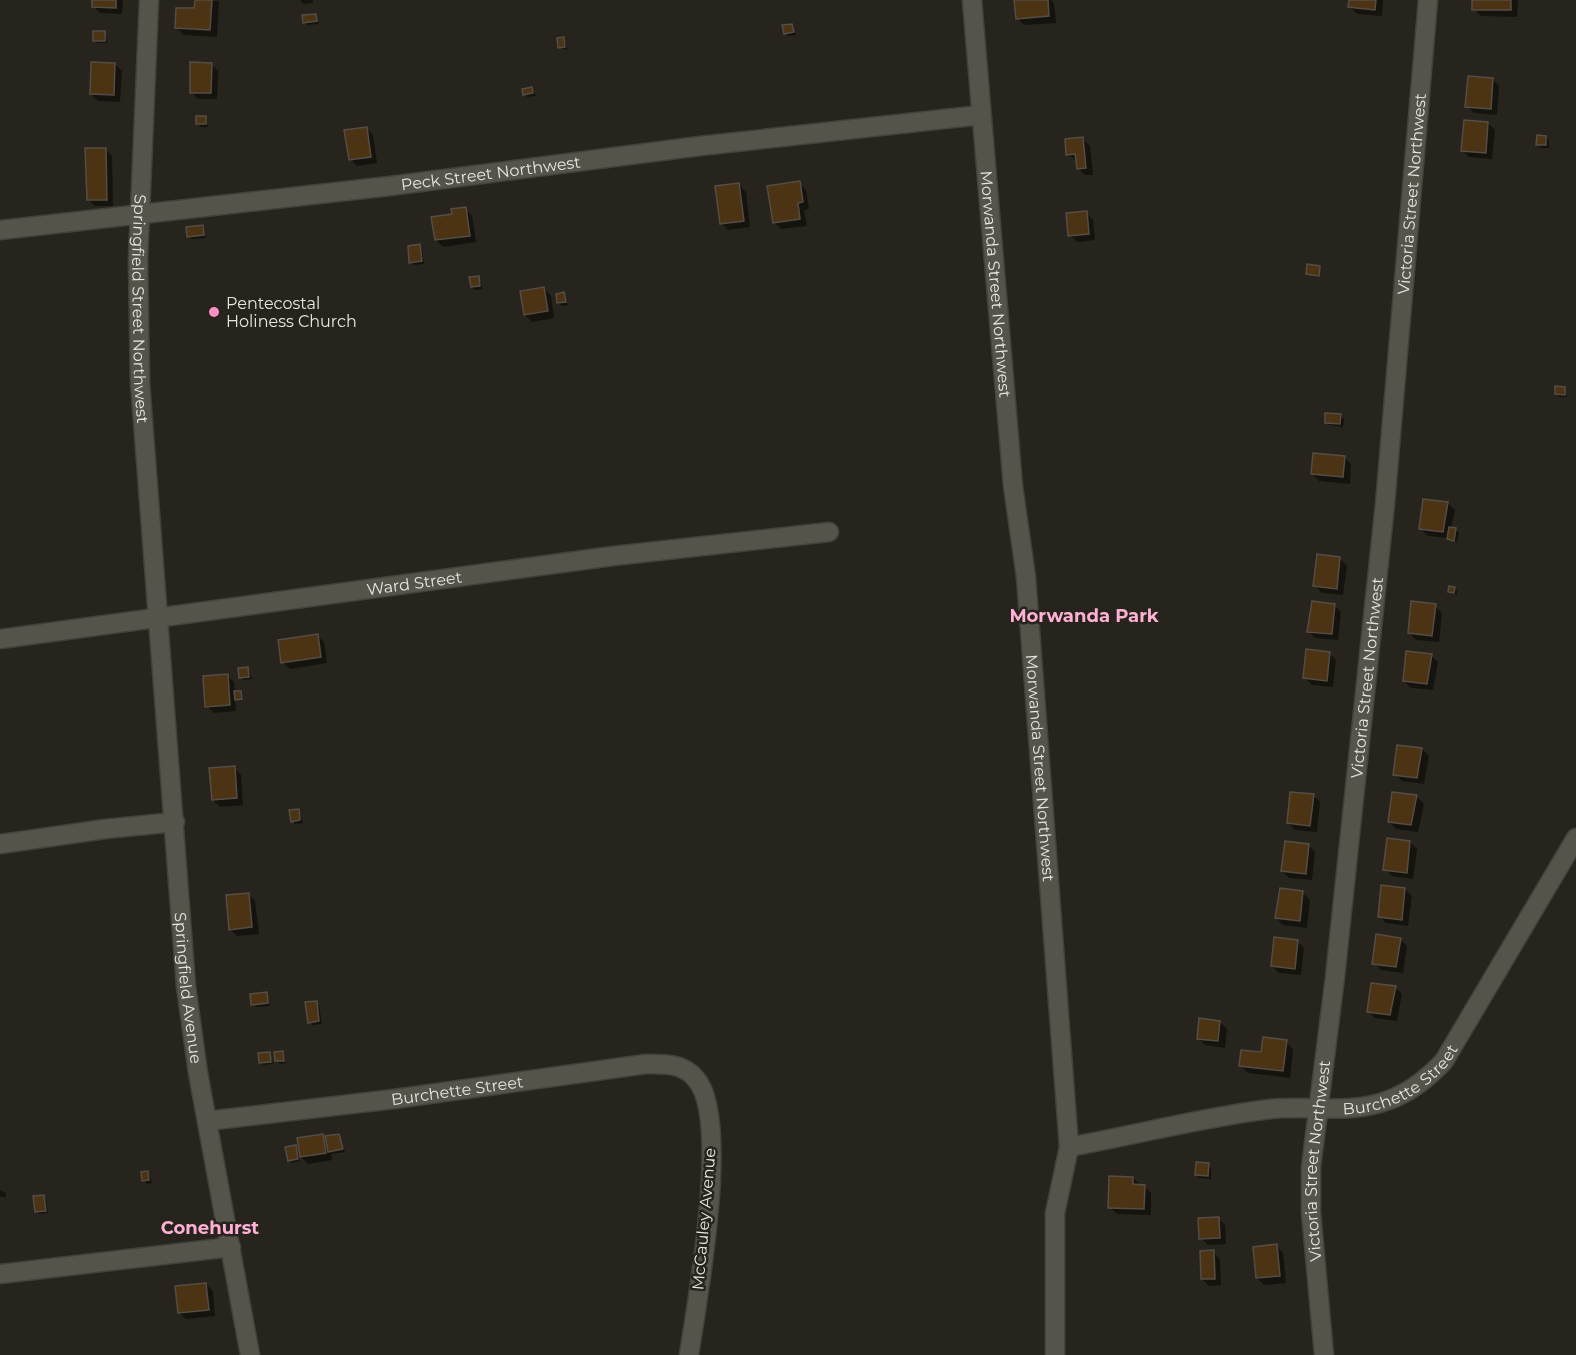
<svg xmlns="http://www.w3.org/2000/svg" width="1576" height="1355" font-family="Montserrat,sans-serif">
<rect width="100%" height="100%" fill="#26241c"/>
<!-- shadow -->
<g fill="#0007">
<path d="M93 0H123L122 14 100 13 93 6Z"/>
<path d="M196 0 219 1 217 37 184 35 177 28 196 9Z"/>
<path d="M300 0H313V3L303 4Z"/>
<path d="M1016 0H1051L1054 3 1056 23 1024 25 1017 18Z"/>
<path d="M1351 0H1383L1382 16 1357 14 1350 7Z"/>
<path d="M1474 0H1518L1517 17 1481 16 1474 9Z"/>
<path d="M315 15 319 24 307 25 304 22Z"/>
<path d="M792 26 796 35 788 36 785 33Z"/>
<path d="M104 33 108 43H97L94 40Z"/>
<path d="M563 39 566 42 567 50 559 47Z"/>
<path d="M115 64 122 71 120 102 98 101 91 94Z"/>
<path d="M211 64 218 71 217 99H198L191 92Z"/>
<path d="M1492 79 1499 86 1497 115 1474 113 1467 106Z"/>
<path d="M532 89 536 96 527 97 524 94Z"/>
<path d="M205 118 208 127H201L198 124Z"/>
<path d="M1488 123 1495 130 1492 159 1469 157 1462 150Z"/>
<path d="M366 128 373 135 377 163 357 166 350 159Z"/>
<path d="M1546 137 1549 140V148H1541L1538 145Z"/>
<path d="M1083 139 1090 146 1093 175H1085L1078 168 1077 161 1067 154Z"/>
<path d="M105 149 112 156 113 206H95L88 199Z"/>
<path d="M799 183 806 190 809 209 804 210 807 226 781 229 774 222Z"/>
<path d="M739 185 746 192 750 227 728 230 721 223Z"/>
<path d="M465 209 472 216 476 242 443 247 436 240 453 216Z"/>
<path d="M1086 213 1093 220 1095 240 1077 242 1070 235Z"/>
<path d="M202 226 206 238 192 239 189 236Z"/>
<path d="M419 246 422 249 424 264 414 265 411 262Z"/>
<path d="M479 278 483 289 475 290 472 287Z"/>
<path d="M544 289 551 296 554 318 532 322 525 315Z"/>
<path d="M564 294 568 305 562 306 559 303Z"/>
<path d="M1564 388 1567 397H1559L1556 394Z"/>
<path d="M1341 416 1344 419 1343 427 1329 425 1326 422Z"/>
<path d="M1344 457 1351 464 1350 484 1319 481 1312 474Z"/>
<path d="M1448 503 1455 510 1451 529 1459 532 1457 543 1449 538 1428 536 1421 529Z"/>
<path d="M1340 559 1347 566 1343 595 1322 593 1315 586Z"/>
<path d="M1454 588 1457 591V595L1450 592Z"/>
<path d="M1334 605 1341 612 1338 640 1315 638 1308 631Z"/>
<path d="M1435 606 1442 613 1439 642 1416 640 1409 633Z"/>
<path d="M317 635 324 642 327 663 290 669 283 662Z"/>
<path d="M1329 653 1336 660 1333 687 1312 685 1305 678Z"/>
<path d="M1431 655 1438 662 1433 690 1411 688 1404 681Z"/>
<path d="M248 669 252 679 243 680 240 677Z"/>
<path d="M227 675 234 682 235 693H240L243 697 235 698 236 711 214 713 207 706Z"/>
<path d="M1422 749 1429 756 1424 784 1402 781 1395 774Z"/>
<path d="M234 768 241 775 243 805 220 807 213 800Z"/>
<path d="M1313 795 1320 802 1317 832 1295 830 1288 823Z"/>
<path d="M1417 797 1424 804 1418 832 1396 829 1389 822Z"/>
<path d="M298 810 303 823 295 824 292 821Z"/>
<path d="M1410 842 1417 849 1413 879 1392 876 1385 869Z"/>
<path d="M1308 845 1315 852 1312 880 1289 878 1282 871Z"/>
<path d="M1405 889 1412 896 1408 926 1386 923 1379 916Z"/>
<path d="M1303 893 1310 900 1307 928 1283 925 1276 918Z"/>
<path d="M248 894 255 901 259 934 237 936 230 929Z"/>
<path d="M1400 939 1407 946 1403 973 1381 970 1374 963Z"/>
<path d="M1297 941 1304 948 1301 975 1279 973 1272 966Z"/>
<path d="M1395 987 1402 994 1397 1021 1375 1018 1368 1011Z"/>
<path d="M266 994 270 1006 256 1007 253 1004Z"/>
<path d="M316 1002 319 1005 322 1024 312 1025 309 1022Z"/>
<path d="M1220 1022 1227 1029 1225 1048 1205 1045 1198 1038Z"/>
<path d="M1286 1042 1293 1049 1290 1078 1248 1073 1241 1066Z"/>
<path d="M283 1053 286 1063 280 1064 277 1061Z"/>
<path d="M269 1054 273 1064 263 1065 260 1062Z"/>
<path d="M339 1135 345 1152 331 1154 332 1160 308 1164 299 1155 300 1161 292 1163 289 1160 296 1147 300 1151 322 1136 328 1141Z"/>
<path d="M1208 1165 1211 1168V1179L1199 1178 1196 1175Z"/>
<path d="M147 1173 150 1176 152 1183 147 1184 144 1181Z"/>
<path d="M1133 1178 1151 1193V1215L1117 1214 1110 1207Z"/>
<path d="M0 1190 6 1193V1197H0Z"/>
<path d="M43 1196 46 1199 48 1213 39 1214 36 1211Z"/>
<path d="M1218 1218 1225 1225 1226 1244 1208 1245 1201 1238Z"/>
<path d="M1276 1246 1283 1253 1286 1283 1264 1285 1257 1278Z"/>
<path d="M1213 1252 1220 1259 1221 1285 1209 1286 1202 1279Z"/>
<path d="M206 1284 213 1291 215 1316 186 1319 179 1312Z"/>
</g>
<!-- building -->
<g fill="#4c3313" stroke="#544d45" stroke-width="1.5">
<path d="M92 0H116V8L92 7Z"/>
<path d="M195 0H212L210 30 175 28 176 8H194Z"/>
<path d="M1014 0H1048L1049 16 1016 19Z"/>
<path d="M1349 0H1376L1375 10 1348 7Z"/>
<rect x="1472" y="0" width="39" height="10"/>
<path d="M316 14 317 21 303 23 302 15Z"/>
<path d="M792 24 794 32 784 34 782 25Z"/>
<rect x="93" y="31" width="12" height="10"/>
<path d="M564 37 565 47 558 48 557 38Z"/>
<path d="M91 62 115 63 114 95 90 94Z"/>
<path d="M190 62 212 63 211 93H190Z"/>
<path d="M1468 76 1493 78 1491 109 1465 107Z"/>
<path d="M532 87 533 93 523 95 522 89Z"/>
<rect x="196" y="116" width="10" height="8"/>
<path d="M1464 120 1488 122 1486 153 1461 151Z"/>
<path d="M367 127 371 157 349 160 344 130Z"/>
<path d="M1537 135 1546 136V145H1536Z"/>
<path d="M1083 137 1086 168 1077 169 1075 154 1066 155 1065 139Z"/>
<path d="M85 148H106L107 200H87Z"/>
<path d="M800 181 803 202 798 203 800 219 773 223 767 186Z"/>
<path d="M739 183 744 221 720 224 715 186Z"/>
<path d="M466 207 470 236 435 240 431 217 452 214 451 209Z"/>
<path d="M1087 211 1089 234 1068 236 1066 213Z"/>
<path d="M203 225 204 235 187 237 186 227Z"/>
<path d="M420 244 422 261 409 263 408 246Z"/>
<path d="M1307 264 1320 266 1319 276 1306 274Z"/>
<path d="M479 276 480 286 471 287 469 277Z"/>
<path d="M544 287 548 311 524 315 520 291Z"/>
<path d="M564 292 566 302 557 303 556 294Z"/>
<path d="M1555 386 1565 387V395L1555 394Z"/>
<path d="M1325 413 1341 414 1340 424 1325 423Z"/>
<path d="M1313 453 1345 456 1343 477 1311 474Z"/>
<path d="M1423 499 1448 502 1443 532 1419 529Z"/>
<path d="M1449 527 1456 528 1454 541 1447 539Z"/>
<path d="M1317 554 1340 557 1337 589 1313 586Z"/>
<path d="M1449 586 1455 587 1454 593 1448 592Z"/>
<path d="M1312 601 1335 604 1332 634 1307 632Z"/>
<path d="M1411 601 1436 604 1432 636 1408 633Z"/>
<path d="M318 634 321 657 281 663 278 640Z"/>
<path d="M1306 649 1330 652 1327 681 1303 678Z"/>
<path d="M1406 651 1432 654 1427 684 1403 681Z"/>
<path d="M248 667 249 677 239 678 238 668Z"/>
<path d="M228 674 230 705 205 707 203 676Z"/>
<path d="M234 691H241L242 699 235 700Z"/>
<path d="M1397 745 1422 748 1417 778 1393 775Z"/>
<path d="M235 766 237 798 212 800 209 768Z"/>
<path d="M1290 792 1314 794 1310 826 1287 823Z"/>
<path d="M1392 792 1417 795 1411 825 1388 822Z"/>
<path d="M299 809 300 820 291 822 289 810Z"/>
<path d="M1387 838 1410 841 1407 873 1383 870Z"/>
<path d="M1285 841 1309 844 1306 874 1281 871Z"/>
<path d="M1381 885 1405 888 1402 920 1378 917Z"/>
<path d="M1280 888 1303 891 1300 921 1275 918Z"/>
<path d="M249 893 252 927 229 930 226 895Z"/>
<path d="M1376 934 1401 938 1396 967 1372 964Z"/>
<path d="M1274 937 1298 940 1295 969 1271 966Z"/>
<path d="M1371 983 1396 986 1390 1015 1367 1012Z"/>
<path d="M267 992 268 1003 251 1005 250 994Z"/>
<path d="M317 1001 319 1021 308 1023 305 1002Z"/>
<path d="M1199 1018 1220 1021 1218 1041 1197 1039Z"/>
<path d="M1263 1037 1287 1040 1283 1071 1239 1066 1241 1050 1261 1052Z"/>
<path d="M283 1051 284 1061H275L274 1052Z"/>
<path d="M270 1052 271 1062 259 1063 258 1053Z"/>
<path d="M323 1134 326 1153 300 1157 297 1138Z"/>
<path d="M339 1134 343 1149 328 1152 325 1136Z"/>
<path d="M296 1145 298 1159 288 1161 285 1147Z"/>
<path d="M1196 1162 1209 1163 1208 1176 1195 1175Z"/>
<path d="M148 1171 149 1180 142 1181 141 1172Z"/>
<path d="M1109 1176 1133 1177V1184L1145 1185 1144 1209 1108 1208Z"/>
<path d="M44 1195 46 1211 35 1212 33 1196Z"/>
<path d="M1219 1217 1220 1238 1199 1239 1198 1218Z"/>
<path d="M1277 1244 1280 1276 1256 1278 1253 1247Z"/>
<path d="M1214 1250 1215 1279H1201L1200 1251Z"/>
<path d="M206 1283 209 1310 178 1313 175 1286Z"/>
</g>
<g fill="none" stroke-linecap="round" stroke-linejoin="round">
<!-- minor casing -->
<g stroke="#43413a" stroke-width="21">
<g id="minor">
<path id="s1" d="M149 0 138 259 140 382 186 986 198 1073 250 1355"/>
<path id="s2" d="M972 0 1013 486 1026 577 1069 1147 1055 1213V1355"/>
<path id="s3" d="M0 230 390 186 700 146 981 115"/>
<path id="s4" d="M0 639 613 556 829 532"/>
<path d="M0 844 105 829 175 822"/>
<path id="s5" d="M207 1121 394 1099 646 1064C665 1064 683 1063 696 1079 731 1119 697 1301 689 1355"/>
<path id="s6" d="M1069 1147C1136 1135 1203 1117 1271 1109 1310 1105 1351 1115 1389 1100 1411 1092 1428 1078 1444 1061L1576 838"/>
<path d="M0 1274 231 1247"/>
<path id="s7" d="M1324 1355 1311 1212V1167L1335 977 1385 504 1428 0"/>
</g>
</g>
<!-- minor -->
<use href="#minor" stroke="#56534a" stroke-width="18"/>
</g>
<!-- markers -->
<circle fill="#fb8fc5" stroke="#26241c" stroke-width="2" cx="214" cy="312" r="6"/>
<g text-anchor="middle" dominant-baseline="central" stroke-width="5" stroke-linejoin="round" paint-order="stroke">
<!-- street labels -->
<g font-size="16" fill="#e7e5e0" stroke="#26241c">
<text stroke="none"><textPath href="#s3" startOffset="494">Peck Street Northwest</textPath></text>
<text stroke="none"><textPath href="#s7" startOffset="1167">Victoria Street Northwest</textPath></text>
<text stroke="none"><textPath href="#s2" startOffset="285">Morwanda Street Northwest</textPath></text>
<text stroke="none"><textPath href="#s1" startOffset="309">Springfield Street Northwest</textPath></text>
<text stroke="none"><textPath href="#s4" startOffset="418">Ward Street</textPath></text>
<text stroke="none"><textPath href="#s7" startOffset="681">Victoria Street Northwest</textPath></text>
<text stroke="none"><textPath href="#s2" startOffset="771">Morwanda Street Northwest</textPath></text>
<text stroke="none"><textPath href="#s1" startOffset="990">Springfield Avenue</textPath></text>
<text stroke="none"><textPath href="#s6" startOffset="344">Burchette Street</textPath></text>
<text stroke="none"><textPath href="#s5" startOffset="252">Burchette Street</textPath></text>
<text stroke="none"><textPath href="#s7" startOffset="195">Victoria Street Northwest</textPath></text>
<text transform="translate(704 1219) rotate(-85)">McCauley Avenue</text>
</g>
<!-- poi labels -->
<g font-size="16" fill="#e7e5e0" stroke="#26241c" text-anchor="start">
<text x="226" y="303">Pentecostal<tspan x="226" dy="18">Holiness Church</tspan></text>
</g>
<!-- neighbourhood labels -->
<g font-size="18" font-weight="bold" fill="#feb1d5" stroke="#26241c">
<text x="1084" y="616">Morwanda Park</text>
<text x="210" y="1228">Conehurst</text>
</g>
</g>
</svg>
